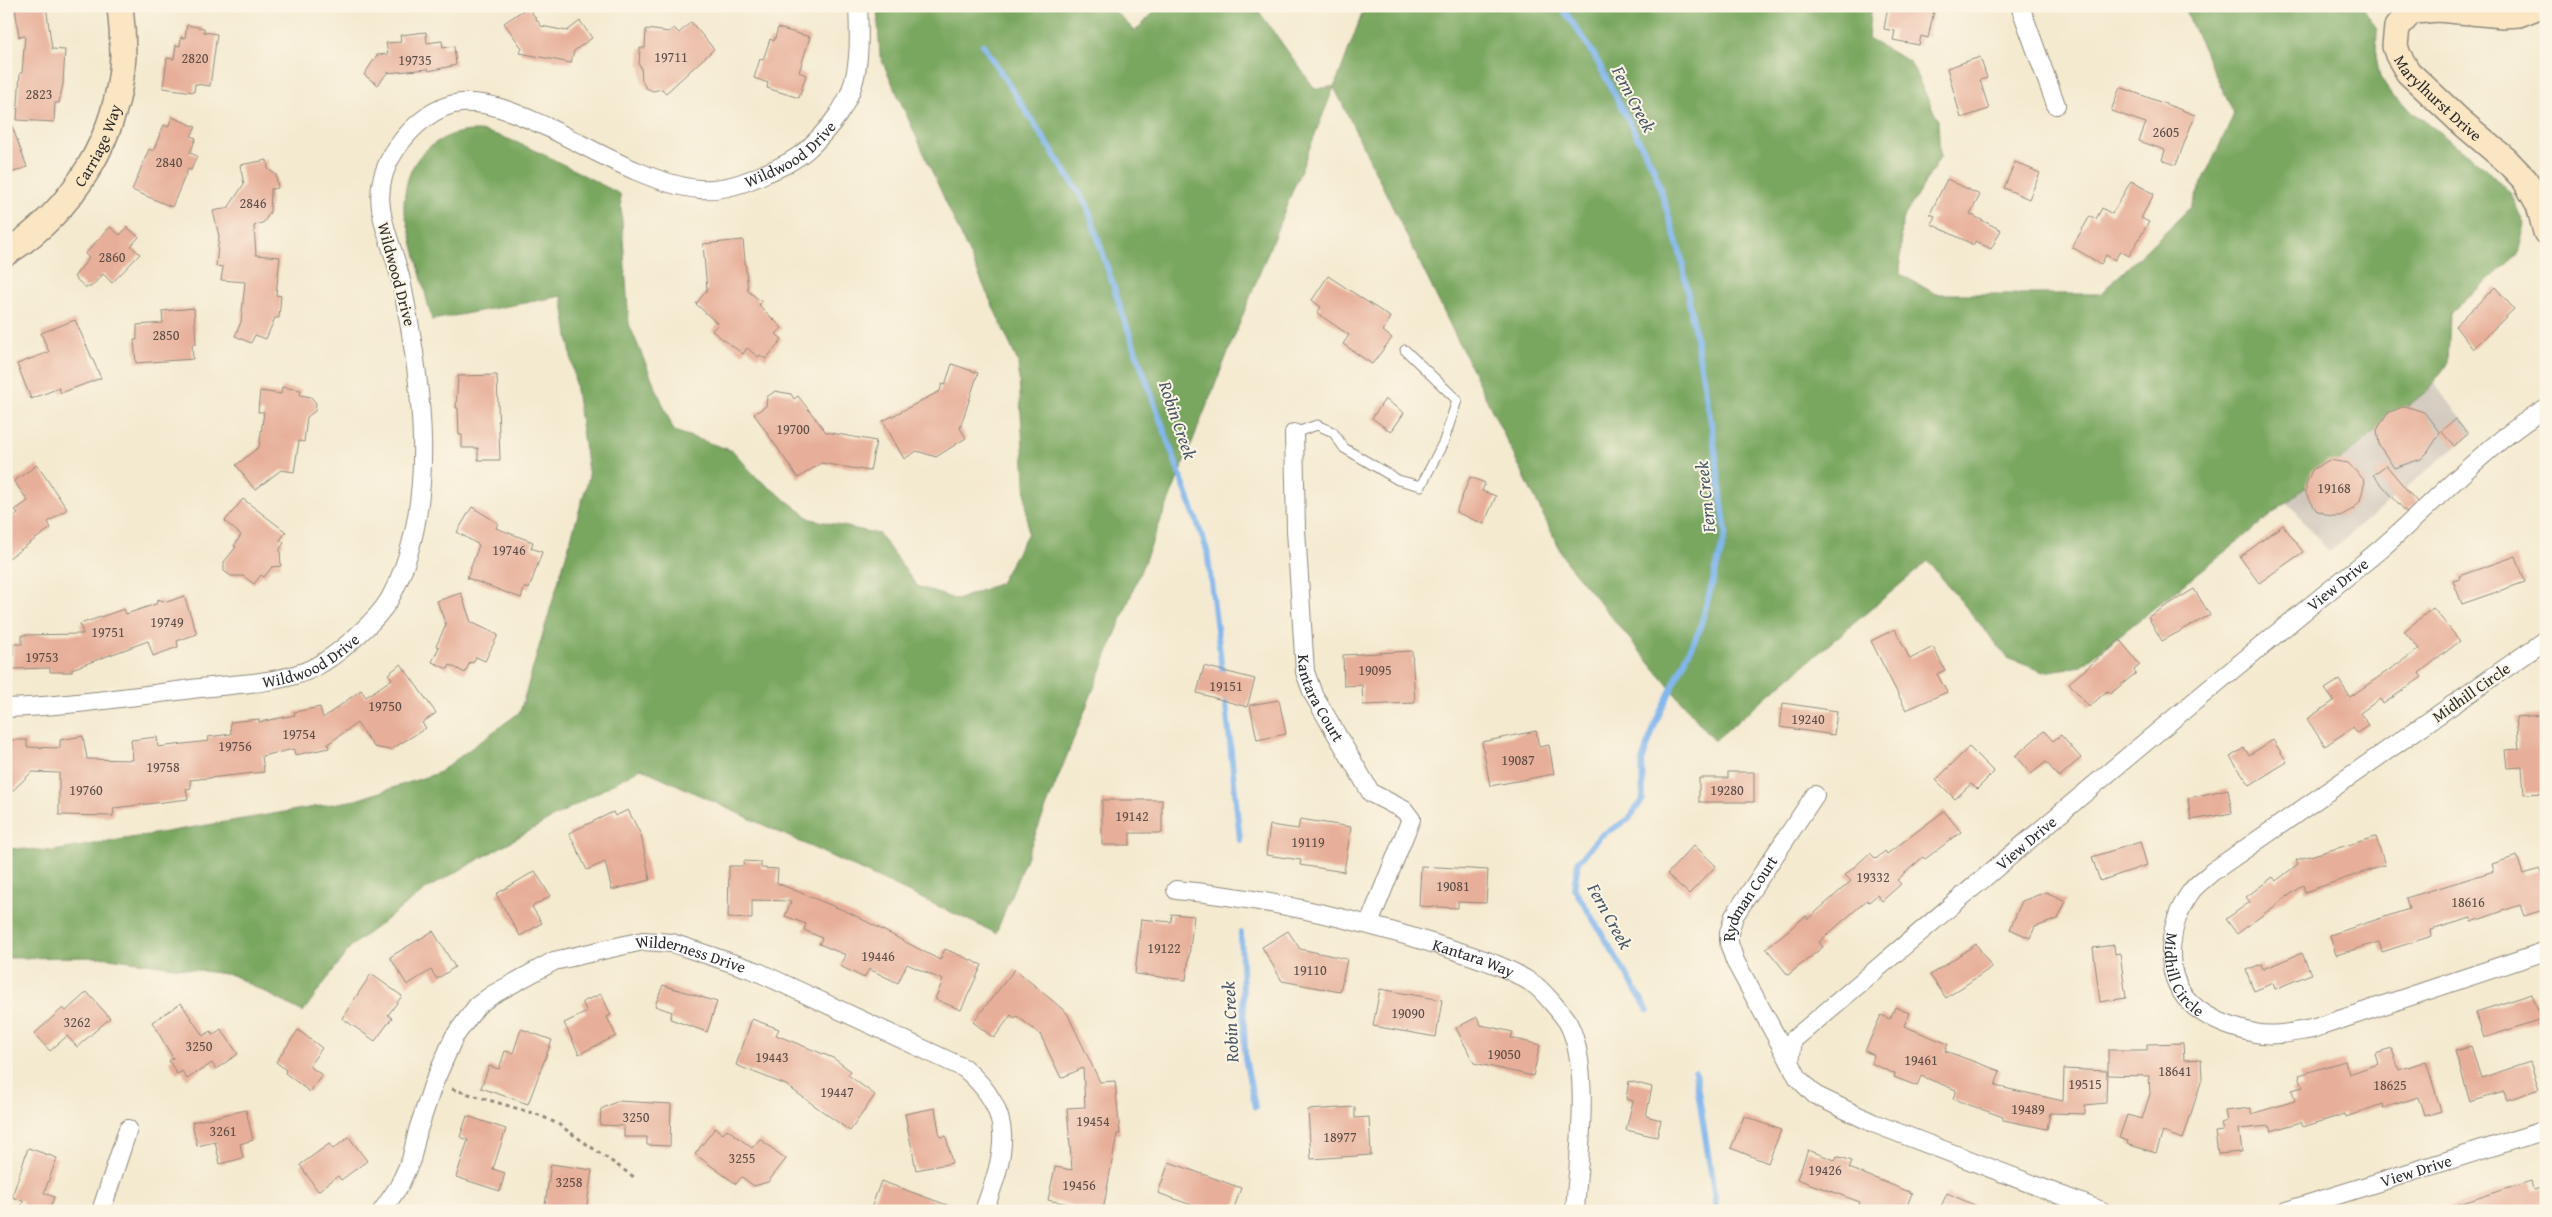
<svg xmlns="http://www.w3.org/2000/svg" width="2552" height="1217" font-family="'Gentium Book Plus',serif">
<rect width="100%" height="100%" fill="#fcf5e5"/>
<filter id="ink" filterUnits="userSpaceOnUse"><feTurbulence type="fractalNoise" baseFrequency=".02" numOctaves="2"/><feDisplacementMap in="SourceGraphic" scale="10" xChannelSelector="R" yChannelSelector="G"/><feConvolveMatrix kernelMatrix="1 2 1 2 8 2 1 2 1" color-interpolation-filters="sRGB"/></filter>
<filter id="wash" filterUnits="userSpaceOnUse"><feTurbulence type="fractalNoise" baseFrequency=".0096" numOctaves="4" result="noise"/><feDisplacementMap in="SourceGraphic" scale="20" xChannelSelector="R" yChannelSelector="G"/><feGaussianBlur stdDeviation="1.12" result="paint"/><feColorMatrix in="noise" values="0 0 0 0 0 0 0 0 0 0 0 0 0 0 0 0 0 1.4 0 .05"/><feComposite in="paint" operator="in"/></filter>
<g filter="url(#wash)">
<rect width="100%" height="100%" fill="#f4ead0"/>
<!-- industrial -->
<path fill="#cbc3b8" d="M2395 335 2473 432 2329 552 2250 456Z"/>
<!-- forest -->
<path fill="#7aa760" stroke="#526946" d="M877 6H1110L1135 31 1160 6H1255L1315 89 1335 86 1365 6H1873L1870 14 1868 39 1910 62 1938 120 1940 158 1902 220 1900 274 1936 294H2100L2191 207 2234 114 2183 6H2362L2377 29 2376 56 2380 77 2392 96 2487 169 2511 194 2525 224 2518 254 2450 314 2448 363 2428 390 2081 666 2043 672 2008 658 1928 561 1714 741 1566 562 1334 87 996 933 641 768 428 888 351 946 303 1012 232 975 102 957 6 958V848L53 851 356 800 438 773 520 712 589 477 562 296 432 320 404 209C404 185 410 161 431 146 443 137 458 131 474 131 504 129 589 179 620 194L629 324 674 431 733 451 757 478 811 519 879 534 917 586 957 600 1000 583 1028 533 1018 362 880 56Z"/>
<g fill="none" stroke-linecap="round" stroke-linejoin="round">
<!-- stream -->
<g stroke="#81b6ef" stroke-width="6">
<path d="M1561 6 1593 53 1654 169 1681 256 1712 428 1726 533 1699 631 1657 719 1642 761 1643 799 1628 820 1600 836 1578 862 1574 888 1648 1010"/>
<path d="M983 45 1087 205 1122 313 1207 550 1223 677"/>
<path d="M1225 694 1240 840"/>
<path d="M1241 933 1245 1058 1255 1107"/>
<path d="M1695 1072 1717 1211"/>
</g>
</g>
<g id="blocks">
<!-- building -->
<g fill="#e7af99">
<path d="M15 6H46L52 49 65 50 63 84 59 103H55L54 122 17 120 20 73H22L25 36 19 37Z"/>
<path d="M1888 6H1935L1928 38 1921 36 1919 45 1893 40 1895 31 1884 29Z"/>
<path d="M528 7 541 26 567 31 580 21 592 38 574 51 571 63 520 53 522 48 504 23Z"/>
<path d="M691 22 714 49 666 93 662 89 653 91 646 88 642 81 641 66H639L640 48H645L646 29 669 32 674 28 679 33Z"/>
<path d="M187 25 204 28V32L217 34 210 86 195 84 194 92 163 88 167 58 174 59 176 45 180 46 181 37 185 38Z"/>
<path d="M778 28 810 37 799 72 806 75 799 98 767 88 768 83 754 78 760 59 763 60 770 39 774 41Z"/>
<path d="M426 32 427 43 442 41 443 48 454 46 456 65 429 71 428 69 387 73 378 85 364 75 377 55 388 54 386 43 401 42 400 35Z"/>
<path d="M1980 57 1987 78 1980 80 1989 109 1961 118 1947 68Z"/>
<path d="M2120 87 2195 115 2176 165 2162 160 2165 150 2139 141 2146 123 2111 111Z"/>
<path d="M6 115H8L27 167 6 175Z"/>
<path d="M172 117 196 127 191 136 196 138 190 153 197 156 191 170 188 169 172 207 132 190 149 149 153 151 164 125 168 127Z"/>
<path d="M267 160 268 169 276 175 278 188 271 189 270 212 264 222 254 226 256 255 280 257 276 295 281 296 279 318H275L266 339 255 335 251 343 235 336 241 322 245 282 221 280 223 267 216 266 219 236 213 211 228 208 244 184 240 165Z"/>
<path d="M2015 162 2040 173 2029 199 2004 188Z"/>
<path d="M1947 179 1980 195 1970 214 2001 230 1991 249 1975 241 1974 245 1931 224 1935 216 1930 214Z"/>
<path d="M2131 181 2154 194 2141 218 2149 222 2129 256 2120 251 2115 260 2106 255 2101 264 2072 247 2090 216 2096 219 2102 208 2112 214Z"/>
<path d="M110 227 120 235 127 227 139 237 131 246 140 254 112 283 103 274 91 287H85L74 277 89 258 85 254Z"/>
<path d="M743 240 748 291 762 302 759 305 782 328 776 334 782 339 766 359 760 355 758 357 747 348 743 354 712 331 718 324 696 304 707 290 703 244Z"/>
<path d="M1328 276 1390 317 1383 331 1392 338 1372 364 1343 344 1349 335 1317 313 1321 307 1312 300Z"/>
<path d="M2495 287 2514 309 2473 349 2455 326Z"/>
<path d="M194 308 196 344H192L193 359 136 363 134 340H137V325L163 323 162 311Z"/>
<path d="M75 320 101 378 61 393 59 388 31 399 17 364 49 352 41 333Z"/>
<path d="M952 364 978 373 960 428 966 438 936 457 917 451 904 459 883 421 940 391 942 384 945 385Z"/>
<path d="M497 375 500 460H478V448H462V435H459L458 408H456L458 376Z"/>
<path d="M282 387 301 390 300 395 311 397 316 403 315 411 307 417 304 442 299 441 294 472 281 470 255 490 236 465 259 447 264 412H258L260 391 281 394Z"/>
<path d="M775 391 791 394 794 399 798 396 826 432 876 441 870 471 821 463 798 478 754 414 766 406 767 397Z"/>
<path d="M1385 399 1404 413 1391 432 1372 418Z"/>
<path d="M2405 406 2424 412 2440 433 2428 452 2421 459 2394 468 2379 445 2377 430 2387 413Z"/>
<path d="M2455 419 2468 434 2454 446 2441 431Z"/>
<path d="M2329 460 2348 463 2365 481 2360 501 2353 509 2340 516H2330L2316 510 2306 494V484L2312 470Z"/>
<path d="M37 465 67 509 48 522 51 528 6 560V522L18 514 15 510 28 501 14 481Z"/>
<path d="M2386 465 2417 502 2406 512 2373 475Z"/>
<path d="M1470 477 1485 483 1482 491 1496 496 1484 524 1456 512Z"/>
<path d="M243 499 286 532 280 540 284 543 280 549 281 566 272 567 264 577 261 575 254 584 243 576H231L224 571V562L236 547 234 546 241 535 225 521Z"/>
<path d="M472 507 498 523 496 528 533 542 531 548 542 552 529 589 525 587 521 598 467 578 479 545 457 532Z"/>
<path d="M2283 525 2303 552 2259 583 2240 557Z"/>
<path d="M2516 556 2525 582 2462 604 2453 581 2460 579 2459 576Z"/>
<path d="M2194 589 2210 615 2162 641 2148 617Z"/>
<path d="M461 593 471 622 498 635 485 661 476 657 473 663 470 662 465 673 450 665 448 669 432 662 439 647 436 646 446 625 437 601Z"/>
<path d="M184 596 197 634 177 641 178 647 153 656 148 641 72 669V672H50V668L13 669V644H22V635L83 634 80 624 124 609 126 614 156 604 158 599 167 602Z"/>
<path d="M2433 608 2460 641 2419 673 2422 677 2383 704 2380 699 2360 713 2369 725 2357 733 2353 727 2325 746 2307 719 2334 701 2325 689 2339 680 2350 697 2419 649 2404 631Z"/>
<path d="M1895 629 1910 659 1933 647 1945 670 1937 674 1947 692 1906 710 1871 641Z"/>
<path d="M2120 640 2140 665 2134 670 2136 673 2110 694 2107 691 2089 707 2069 683Z"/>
<path d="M1412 651 1415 703 1363 705 1362 685 1344 686 1343 655Z"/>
<path d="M401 664 436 713 422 723 426 728 390 750 374 747 357 723 328 744 329 748 295 755 294 749 262 756 264 772 190 780 191 788 186 789 188 799 114 808 113 816 59 815V773L32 772 6 797V740H27V747L60 748V740L83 736 87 759 133 760 131 740 157 737 158 747 209 741 208 737 231 734 230 722 259 719V722L295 715 294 712 320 707 323 718 361 690 366 697 392 679 388 674Z"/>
<path d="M1204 666 1255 679 1247 707 1197 693Z"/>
<path d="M1279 700 1286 734 1257 740 1250 705Z"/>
<path d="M1783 703 1837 711 1834 735 1780 727Z"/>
<path d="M2543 715 2546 793 2524 794 2522 767 2507 768 2505 750 2519 749 2516 717Z"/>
<path d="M1536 731 1539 747 1549 745 1554 774 1490 786 1482 742Z"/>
<path d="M2044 731 2053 741 2061 735 2081 758 2059 777 2046 762 2031 774 2015 756Z"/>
<path d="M2273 740 2287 762 2250 785 2230 757 2244 748 2249 755Z"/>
<path d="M1969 747 1994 772 1977 789 1971 784 1955 799 1936 780Z"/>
<path d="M1728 772H1754V802H1699V778H1728Z"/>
<path d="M2228 789 2232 813 2191 820 2188 798Z"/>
<path d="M1102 800H1162V833H1130V845H1102Z"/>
<path d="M628 810 641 835 650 880 612 890 605 862 587 870 569 833 613 812 615 816Z"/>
<path d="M1944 811 1961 832 1925 859 1923 857 1897 880 1901 884 1882 901 1877 895 1869 902 1867 900 1819 942 1823 947 1788 975 1766 948 1806 916 1808 919 1851 881 1845 875 1870 853 1876 859 1885 851 1887 854Z"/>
<path d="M1300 819 1351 827 1344 872 1300 865 1301 860 1266 855 1270 825 1298 829Z"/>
<path d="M2376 837 2385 865 2305 892 2303 885 2237 934 2226 919 2250 902 2246 897 2273 877 2276 881 2298 864 2296 860Z"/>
<path d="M2140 842 2147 865 2100 881 2092 857Z"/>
<path d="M1694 845 1716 866 1689 894 1667 874Z"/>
<path d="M2517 856 2523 874 2541 869 2546 885V909L2524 916 2520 905 2472 922 2471 918 2431 930 2432 936 2382 952 2379 942 2336 955 2330 935 2409 909 2406 898 2494 871 2492 864Z"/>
<path d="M744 861 761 862V868L778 869 777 883 850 913 940 960 945 949 982 965 961 1010 935 999 943 980 907 964 898 983 869 969 864 978 840 966 846 955 819 944 822 938 804 930 806 924 785 916 791 901 752 900V919L728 918 729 866H743Z"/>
<path d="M1421 866 1488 870 1486 903 1458 902V908L1419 906Z"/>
<path d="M535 871 550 896 532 907 542 923 520 936 496 894Z"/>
<path d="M2046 892 2066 901 2058 919 2035 927 2030 938 2010 929 2022 901Z"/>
<path d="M1172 914 1194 916 1186 980 1135 974 1141 919 1171 922Z"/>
<path d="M433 931 455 967 437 979 431 970 407 985 390 957Z"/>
<path d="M1288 931 1300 949 1347 959 1340 992 1282 981 1262 947Z"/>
<path d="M1976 944 1992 967 1946 998 1930 975Z"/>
<path d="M2114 945 2115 954 2120 953 2126 998 2100 1002 2093 948Z"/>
<path d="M2302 953 2311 974 2275 989 2273 983 2254 991 2246 970 2261 964 2263 969Z"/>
<path d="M1015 969 1067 1013 1100 1082 1115 1081 1120 1134H1117L1103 1211 1048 1200 1055 1167 1072 1170 1067 1108 1085 1107 1083 1068 1061 1078 1040 1034 1017 1016 1015 1018 1011 1015 994 1038 973 1022Z"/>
<path d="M371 974 402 996 388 1015 392 1018 375 1041 342 1018Z"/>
<path d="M663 985 717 1002 707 1032 670 1019 672 1012 655 1006Z"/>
<path d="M1380 989 1442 1000 1436 1037 1373 1026Z"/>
<path d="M87 992 110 1018 77 1047 67 1036 50 1051 34 1034 63 1008 66 1011Z"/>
<path d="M601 994 611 1015 607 1017 616 1036 579 1054 564 1023 587 1012 582 1002Z"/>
<path d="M2532 994 2541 1019 2484 1038 2476 1012Z"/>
<path d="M181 1003 203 1036 211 1031 213 1035 221 1029 238 1054 216 1069 212 1063 187 1079 182 1071 177 1074 169 1061 173 1058 152 1022Z"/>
<path d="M1895 1007 1909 1013 1904 1026 1948 1044 1945 1051 2000 1071 1995 1086 2063 1101 2064 1069 2107 1071 2106 1103 2085 1105V1114L2050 1113 2047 1129 2003 1120V1117L1953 1099 1956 1090 1921 1076 1917 1086 1894 1077 1895 1074 1871 1063 1874 1055 1865 1051 1881 1015 1890 1019Z"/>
<path d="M1477 1017 1481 1025 1513 1032 1511 1038 1540 1045 1533 1076 1474 1063 1456 1028Z"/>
<path d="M752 1019 779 1029 776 1035 833 1058 851 1071 848 1075 875 1095 850 1131 786 1085 736 1065Z"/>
<path d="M521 1029 552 1040 528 1104 481 1088 489 1066 499 1069 505 1051 513 1053Z"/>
<path d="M298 1030 322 1048 309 1066 322 1075 310 1092 285 1073 286 1070 276 1062Z"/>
<path d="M2183 1043 2184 1060 2201 1059 2202 1079 2183 1139 2163 1132 2156 1153 2127 1144 2128 1141 2119 1138 2127 1115 2142 1119 2150 1094 2149 1076 2108 1075V1050H2147V1044Z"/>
<path d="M2471 1046 2481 1078 2530 1062 2539 1089 2507 1100 2504 1092 2470 1102 2455 1051Z"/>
<path d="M2392 1049 2399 1070 2426 1061 2441 1111 2425 1116 2419 1097 2383 1108 2382 1104 2346 1117 2345 1114 2303 1127 2301 1122 2271 1131 2269 1126 2239 1129 2242 1152 2218 1154 2215 1132 2223 1131 2221 1123 2227 1121 2225 1111 2251 1108V1114L2295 1101 2292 1090 2303 1087 2299 1075 2345 1061 2349 1074 2378 1064 2375 1054Z"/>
<path d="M1629 1081 1652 1087 1646 1116 1661 1120 1657 1137 1626 1130 1633 1101 1626 1099Z"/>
<path d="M618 1101 671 1104 670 1146 647 1145V1137H624V1126L600 1125 601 1109Z"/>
<path d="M1355 1107V1118L1369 1117 1371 1155 1311 1159 1308 1110Z"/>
<path d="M935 1108 940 1137 946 1136 952 1163 916 1170 905 1114Z"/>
<path d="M246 1110 253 1140 240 1144 243 1158 220 1164 215 1142 197 1146 192 1122Z"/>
<path d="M467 1116 506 1129 493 1169 505 1173 500 1191 456 1177 468 1140 460 1137Z"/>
<path d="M1744 1116 1781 1130 1768 1163 1731 1148Z"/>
<path d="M715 1128 723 1134 727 1129 752 1148 760 1139 786 1159 768 1182 754 1186 742 1177 736 1184 695 1154Z"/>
<path d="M349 1137 367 1161 341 1180 338 1176 318 1191 300 1165 329 1144 333 1149Z"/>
<path d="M28 1148 57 1158 44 1193 54 1197 49 1211H20L23 1201 12 1197Z"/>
<path d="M1808 1150 1835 1160 1837 1156 1852 1161 1849 1168 1912 1193 1905 1211H1867L1858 1207 1860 1202 1797 1179Z"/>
<path d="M1169 1162 1241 1188 1233 1211H1208L1158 1193Z"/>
<path d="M551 1164 592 1170 586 1211H544Z"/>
<path d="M881 1181 958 1209V1211H870Z"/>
<path d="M2531 1181 2533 1190 2546 1187V1211H2451L2450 1207Z"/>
<path d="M1947 1193 1988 1211H1939Z"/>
</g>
</g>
</g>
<g filter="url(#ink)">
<use href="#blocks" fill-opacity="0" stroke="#908a7e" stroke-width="1"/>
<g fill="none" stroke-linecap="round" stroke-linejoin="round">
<!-- lane casing -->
<g stroke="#908a7e" stroke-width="11">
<path id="lane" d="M1294 433 1317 425 1333 432 1344 448 1398 480 1421 486 1444 441 1457 400 1405 350"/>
</g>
<!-- street casing -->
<g stroke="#908a7e" stroke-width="20">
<g id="street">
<path d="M2020 6 2056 105"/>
<path id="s1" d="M1294 433 1296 530 1305 672 1313 694 1371 793 1404 810 1411 819 1369 924"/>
<path id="s2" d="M2546 640 2212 872C2205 879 2195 885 2190 893 2170 921 2162 968 2185 997 2201 1017 2231 1028 2255 1033 2274 1037 2293 1032 2312 1029L2546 951"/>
<path id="s3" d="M6 708C71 706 136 696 200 688 234 684 271 684 304 672 325 664 343 649 359 634 370 624 381 613 389 600 440 508 422 383 402 285 392 235 362 199 396 149 410 128 435 105 461 103 492 101 520 115 547 127 590 148 652 185 699 189 722 191 743 184 764 174 781 167 796 160 809 148 858 101 861 72 858 6"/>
<path id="s4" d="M1176 890C1263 898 1355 919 1438 945 1472 956 1507 965 1536 986 1544 992 1563 1015 1568 1023 1592 1068 1578 1160 1575 1211"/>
<path id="s5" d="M1790 1062 1735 961 1729 943V933L1734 916 1815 795"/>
<path d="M101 1211 128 1129"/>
<path id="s6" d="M382 1211 399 1186 411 1160 418 1130 433 1085 454 1037 477 1006 492 995 554 961 643 941 672 943 756 971 964 1068C1018 1114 1005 1153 984 1211"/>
<path id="s7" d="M2102 1211 1873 1123 1815 1095 1798 1078 1790 1062 1793 1040C1983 879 2172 717 2366 561 2427 512 2479 449 2546 408"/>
<path id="s8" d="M2286 1211 2546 1130"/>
</g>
</g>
<!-- secondary casing -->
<g stroke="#908a7e" stroke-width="28">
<g id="secondary">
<path id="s9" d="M2539 6 2519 14 2503 15 2438 9 2415 11 2409 14 2397 27 2395 46 2398 55 2408 72 2460 121 2506 160 2525 180 2539 205 2546 232"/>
<path id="s10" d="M6 253C73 211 119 136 123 56 123 39 122 23 120 6"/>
</g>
</g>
<!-- path -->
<path stroke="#908a7e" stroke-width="3" stroke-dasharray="4 4" stroke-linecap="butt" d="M452 1089 539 1115 558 1124 634 1177"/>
<!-- lane -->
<use href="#lane" stroke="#fff" stroke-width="9"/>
<!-- street -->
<use href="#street" stroke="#fff" stroke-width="18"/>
<!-- secondary -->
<use href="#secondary" stroke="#fbe6c4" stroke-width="25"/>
</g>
</g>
<g text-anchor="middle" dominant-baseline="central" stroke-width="4" stroke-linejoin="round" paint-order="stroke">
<!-- number labels -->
<g font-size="14" fill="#5a4c46">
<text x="671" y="57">19711</text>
<text x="195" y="58">2820</text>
<text x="415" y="60">19735</text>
<text x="39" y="94">2823</text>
<text x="2166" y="132">2605</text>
<text x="169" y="162">2840</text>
<text x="253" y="203">2846</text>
<text x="112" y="257">2860</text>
<text x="166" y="335">2850</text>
<text x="793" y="429">19700</text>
<text x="2334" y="488">19168</text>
<text x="509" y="550">19746</text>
<text x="167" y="622">19749</text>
<text x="108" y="632">19751</text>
<text x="42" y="657">19753</text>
<text x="1375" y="670">19095</text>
<text x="1226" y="686">19151</text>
<text x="385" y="706">19750</text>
<text x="1808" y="719">19240</text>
<text x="299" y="734">19754</text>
<text x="235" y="746">19756</text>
<text x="1518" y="760">19087</text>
<text x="163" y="767">19758</text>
<text x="86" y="790">19760</text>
<text x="1727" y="790">19280</text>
<text x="1132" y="816">19142</text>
<text x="1308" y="842">19119</text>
<text x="1873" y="877">19332</text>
<text x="1453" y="886">19081</text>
<text x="2468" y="902">18616</text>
<text x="1164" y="948">19122</text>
<text x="878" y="956">19446</text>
<text x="1310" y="970">19110</text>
<text x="1408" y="1013">19090</text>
<text x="77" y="1022">3262</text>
<text x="199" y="1046">3250</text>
<text x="1504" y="1054">19050</text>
<text x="772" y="1057">19443</text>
<text x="1921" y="1060">19461</text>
<text x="2175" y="1071">18641</text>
<text x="2085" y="1084">19515</text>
<text x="2390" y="1085">18625</text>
<text x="837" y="1092">19447</text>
<text x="2028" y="1109">19489</text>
<text x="636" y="1117">3250</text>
<text x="1093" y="1121">19454</text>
<text x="223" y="1131">3261</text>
<text x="1340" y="1137">18977</text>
<text x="742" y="1158">3255</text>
<text x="1825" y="1170">19426</text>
<text x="569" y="1182">3258</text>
<text x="1079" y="1185">19456</text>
</g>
<!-- street labels -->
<g font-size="16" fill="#2b2b2b" stroke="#fcf5e5">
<text stroke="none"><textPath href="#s9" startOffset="238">Marylhurst Drive</textPath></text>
<text stroke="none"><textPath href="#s10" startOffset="144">Carriage Way</textPath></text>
<text stroke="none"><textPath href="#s3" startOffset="1315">Wildwood Drive</textPath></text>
<text transform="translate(397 274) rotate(75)">Wildwood Drive</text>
<text stroke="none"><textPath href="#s7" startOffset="1084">View Drive</textPath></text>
<text stroke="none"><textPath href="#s3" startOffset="311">Wildwood Drive</textPath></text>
<text transform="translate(2471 692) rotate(-35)">Midhill Circle</text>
<text stroke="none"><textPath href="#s1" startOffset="269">Kantara Court</textPath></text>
<text stroke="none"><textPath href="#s7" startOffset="679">View Drive</textPath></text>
<text stroke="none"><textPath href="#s5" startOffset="184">Rydman Court</textPath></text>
<text stroke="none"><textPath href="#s6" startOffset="458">Wilderness Drive</textPath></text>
<text stroke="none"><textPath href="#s4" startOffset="306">Kantara Way</textPath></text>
<text stroke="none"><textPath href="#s2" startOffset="526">Midhill Circle</textPath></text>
<text stroke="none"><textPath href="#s8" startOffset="136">View Drive</textPath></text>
</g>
<!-- water labels -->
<g font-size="18" font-style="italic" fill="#455566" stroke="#fcf5e5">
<text transform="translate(1634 99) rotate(62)">Fern Creek</text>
<text transform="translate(1178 420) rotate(71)">Robin Creek</text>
<text transform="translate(1705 497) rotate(-96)">Fern Creek</text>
<text transform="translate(1610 916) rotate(61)">Fern Creek</text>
<text transform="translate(1230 1022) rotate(-93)">Robin Creek</text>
</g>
</g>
<!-- margin -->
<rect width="2552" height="1217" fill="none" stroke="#fcf5e5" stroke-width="25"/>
</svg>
